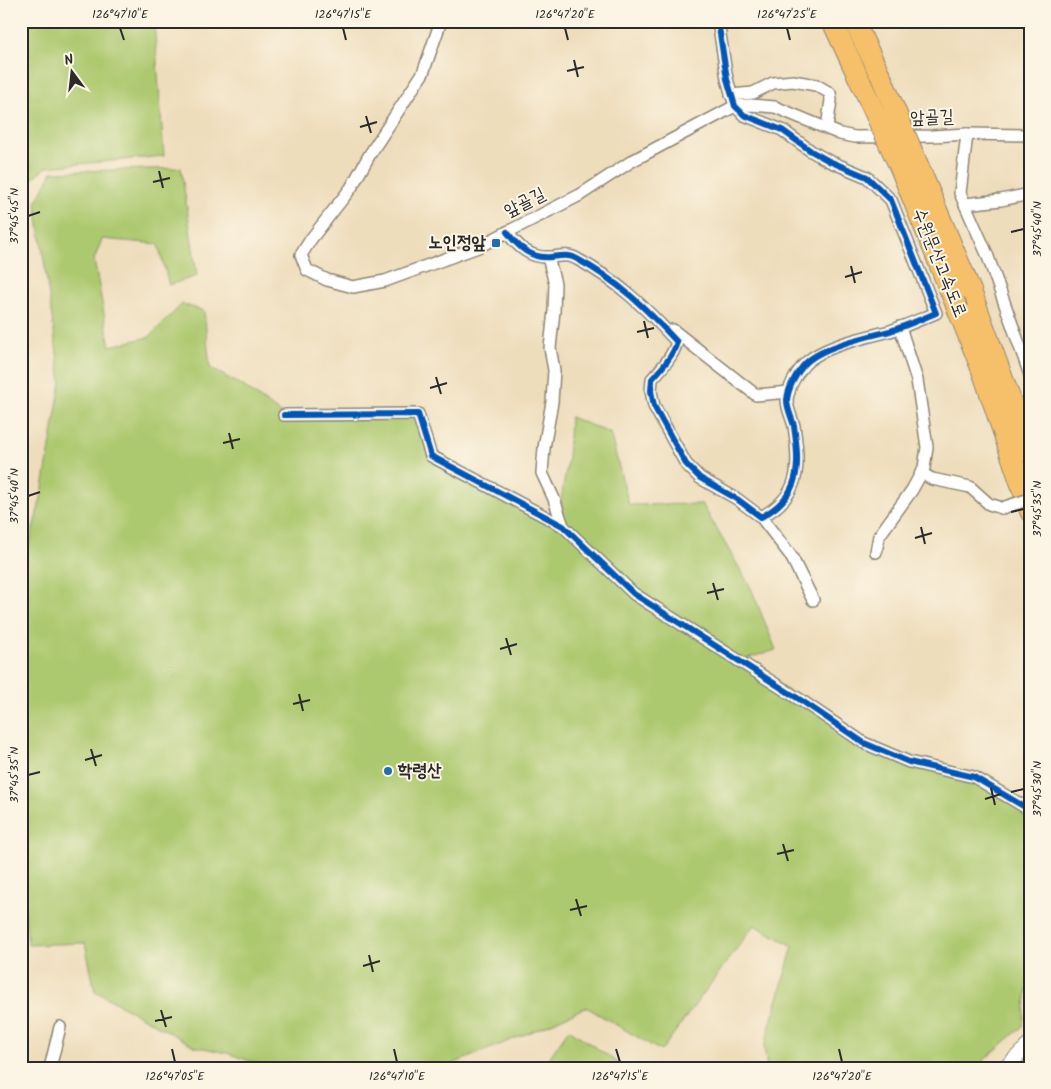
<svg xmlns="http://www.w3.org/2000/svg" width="1051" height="1089" font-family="Kalam,'Poor Story',sans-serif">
<rect width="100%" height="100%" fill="#fcf5e5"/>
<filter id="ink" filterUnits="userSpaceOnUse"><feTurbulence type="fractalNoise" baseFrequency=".02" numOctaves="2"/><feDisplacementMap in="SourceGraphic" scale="10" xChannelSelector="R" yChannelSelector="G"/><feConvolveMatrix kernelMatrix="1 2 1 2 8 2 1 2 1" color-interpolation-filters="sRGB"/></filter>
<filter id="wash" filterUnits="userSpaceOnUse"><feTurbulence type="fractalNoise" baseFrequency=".0096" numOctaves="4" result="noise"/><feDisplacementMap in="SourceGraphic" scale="20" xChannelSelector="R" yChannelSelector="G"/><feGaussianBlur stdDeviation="1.12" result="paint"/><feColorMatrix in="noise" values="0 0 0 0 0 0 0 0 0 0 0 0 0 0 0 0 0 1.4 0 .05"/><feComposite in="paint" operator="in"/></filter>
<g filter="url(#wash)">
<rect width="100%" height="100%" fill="#edb"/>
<!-- green -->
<g fill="#adc970" stroke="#6c7a4e">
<path d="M45 21H154L164 156 47 167 28 182H21V25Z"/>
<path d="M181 168 197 276 169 285 158 244 102 239 94 260 110 346 149 337 182 304 204 311 210 368 243 386 283 415 418 414 425 417 431 456 558 519 568 458 570 417 610 433 629 505 702 504 751 588 776 650 748 658 766 676 881 755 974 777 1030 816V985L1027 990 1023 1026 975 1068H767L764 1047 793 946 754 925 661 1051 586 1007 543 1027 443 1068H270L227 1053 194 1046 95 991 85 943 28 945 25 910H21V557L27 552 42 494 61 382 36 203 52 172Z"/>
<path d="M569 1029 625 1068H542Z"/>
</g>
</g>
<g filter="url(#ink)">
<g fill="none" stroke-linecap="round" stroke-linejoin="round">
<!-- minor casing -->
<g stroke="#8c8473" stroke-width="14">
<g id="minor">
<path d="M441 21 423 73 370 154 351 188 311 239 301 255 307 270 327 280 353 287 385 281 478 247 580 195 632 161 735 106 750 105 775 107 840 134 855 137 932 136 967 134 1030 135"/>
<path d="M731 95 753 93 773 83 793 81 816 85 830 93 831 100 827 128"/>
<path d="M967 134 960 193 987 254 1030 375"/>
<path d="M965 204 1001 200 1030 194"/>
<path d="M507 232C518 247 531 259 551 257 560 256 569 254 577 259 618 281 646 308 677 342 673 356 662 368 652 379L651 391 654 406 686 464 700 478 737 499 761 517C801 496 800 467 794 426 792 418 787 409 787 400 788 389 795 375 803 366 818 347 866 337 890 331 906 326 921 319 936 313L891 200 867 177 829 161 811 151 782 130 744 115 735 106 727 79 718 21"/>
<path d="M548 257 555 284 554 311 550 348 554 370 552 402 544 448 542 473 554 499 563 526"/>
<path d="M673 330 756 395 789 392"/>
<path d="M284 415 418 414 431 456 563 526 634 594 802 701 864 743 909 762 974 777 1030 810"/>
<path d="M921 473 932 479 970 487 989 504 1002 508"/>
<path d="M761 517 791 556 813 600"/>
<path d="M876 552 879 536 912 490 924 468 927 447 917 380 900 327"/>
<path d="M50 1068 60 1027"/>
</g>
</g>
<!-- tertiary casing -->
<g stroke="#8c8473" stroke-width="16">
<path id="tertiary" d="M1005 1068 1030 1044"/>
</g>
<!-- motorway casing -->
<g stroke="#8c8473" stroke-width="22">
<g id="motorway">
<path d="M832 21 861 83"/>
<path d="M854 21 882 79"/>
<path d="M971 291 1030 453"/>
<path d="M958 310 983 373 1030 511"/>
</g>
</g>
<!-- minor -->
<use href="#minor" stroke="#fff" stroke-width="11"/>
<!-- tertiary -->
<use href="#tertiary" stroke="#fff" stroke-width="14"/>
<!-- motorway -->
<use href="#motorway" stroke="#f6c06b" stroke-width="20"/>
<!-- minor-bridge casing -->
<g stroke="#8c8473" stroke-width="14" stroke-linecap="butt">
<path id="minor-bridge" d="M1002 508 1030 499"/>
</g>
<!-- motorway-bridge casing -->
<g stroke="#8c8473" stroke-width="22" stroke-linecap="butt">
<g id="motorway-bridge">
<path d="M882 79 971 291"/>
<path d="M861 83 901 170 958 310"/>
</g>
</g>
<!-- minor-bridge -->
<use href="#minor-bridge" stroke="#fff" stroke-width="11"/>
<!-- motorway-bridge -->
<use href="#motorway-bridge" stroke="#f6c06b" stroke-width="20"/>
<!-- cycleway casing -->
<g stroke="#fcf5e5" stroke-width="9">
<g id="cycleway">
<path d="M507 232C518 247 531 259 551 257 560 256 569 254 577 259 618 281 646 308 677 342 673 356 662 368 652 379L651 391 654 406 686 464 700 478 737 499 761 517C801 496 800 467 794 426 792 418 787 409 787 400 788 389 795 375 803 366 818 347 866 337 890 331 906 326 921 319 936 313L891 200 867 177 829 161 811 151 782 130 744 115 735 106 727 79 718 21"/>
<path d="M284 415 418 414 431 456 563 526 634 594 802 701 864 743 909 762 974 777 1030 810"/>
</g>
</g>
<!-- cycleway -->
<use href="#cycleway" stroke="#0057b8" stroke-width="6"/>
</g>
</g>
<!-- ticks -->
<path fill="none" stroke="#2b2b2b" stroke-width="2" d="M120 28 124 40M343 28 346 40M565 28 568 40M787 28 790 40M574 60 578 77M567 71 584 67M366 116 371 133M360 127 377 122M159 171 163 188M153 182 170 178M28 216 40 212M1011 232 1024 229M851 266 855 283M845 277 862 272M644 321 648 338M637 332 654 328M436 377 441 394M430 388 447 383M229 433 233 449M223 443 240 439M28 496 40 492M1011 512 1024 509M921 527 925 544M915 538 932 533M713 583 718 600M707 593 724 589M506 638 511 655M500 649 517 644M299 694 303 711M293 704 310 700M91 749 96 766M85 760 102 755M28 775 40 772M991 788 995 805M1011 792 1024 789M985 799 1001 794M783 844 788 861M777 854 794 850M576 899 581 916M570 910 587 906M369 955 373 972M363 966 380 961M161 1010 166 1027M155 1021 172 1017M172 1049 175 1062M394 1049 397 1062M616 1049 620 1062M839 1049 842 1062"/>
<!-- markers -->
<g fill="#1f6fb2" stroke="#fcf5e5" stroke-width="2">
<rect x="491" y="238" width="10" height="10" rx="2.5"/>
<circle cx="388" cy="771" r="5"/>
</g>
<g text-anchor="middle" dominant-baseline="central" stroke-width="4" stroke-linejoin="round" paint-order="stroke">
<!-- street labels -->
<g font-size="18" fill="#2b2b2b" stroke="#fcf5e5">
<text transform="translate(932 118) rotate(-2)">앞골길</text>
<text transform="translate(525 203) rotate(-27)">앞골길</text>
<text transform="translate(939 263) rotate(68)">수원문산고속도로</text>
</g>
<!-- poi labels -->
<g font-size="18" font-weight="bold" fill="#2b2b2b" stroke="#fcf5e5" text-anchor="end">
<text x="486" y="243">노인정앞</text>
<text x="398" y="771" text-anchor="start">학령산</text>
</g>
</g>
<!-- margin -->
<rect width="1051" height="1089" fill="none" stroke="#fcf5e5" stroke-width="55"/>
<!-- north arrow -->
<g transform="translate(72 72) rotate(345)" stroke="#fcf5e5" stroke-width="4" paint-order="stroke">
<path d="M0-4L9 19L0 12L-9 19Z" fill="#2b2b2b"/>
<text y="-8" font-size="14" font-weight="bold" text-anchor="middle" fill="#2b2b2b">N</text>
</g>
<rect x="28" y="28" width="996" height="1034" fill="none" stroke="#2b2b2b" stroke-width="2"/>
<g font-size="12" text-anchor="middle" fill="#2b2b2b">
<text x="120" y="18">126°47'10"E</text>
<text x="343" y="18">126°47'15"E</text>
<text x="565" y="18">126°47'20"E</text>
<text x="787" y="18">126°47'25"E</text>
<text transform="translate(14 216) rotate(-90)" y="4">37°45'45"N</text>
<text transform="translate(1037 229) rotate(-90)" y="4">37°45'40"N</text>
<text transform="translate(14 496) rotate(-90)" y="4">37°45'40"N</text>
<text transform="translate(1037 509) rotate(-90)" y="4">37°45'35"N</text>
<text transform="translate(14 775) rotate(-90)" y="4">37°45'35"N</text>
<text transform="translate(1037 789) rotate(-90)" y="4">37°45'30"N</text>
<text x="175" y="1080">126°47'05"E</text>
<text x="397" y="1080">126°47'10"E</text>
<text x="620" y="1080">126°47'15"E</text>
<text x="842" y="1080">126°47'20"E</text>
</g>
</svg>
